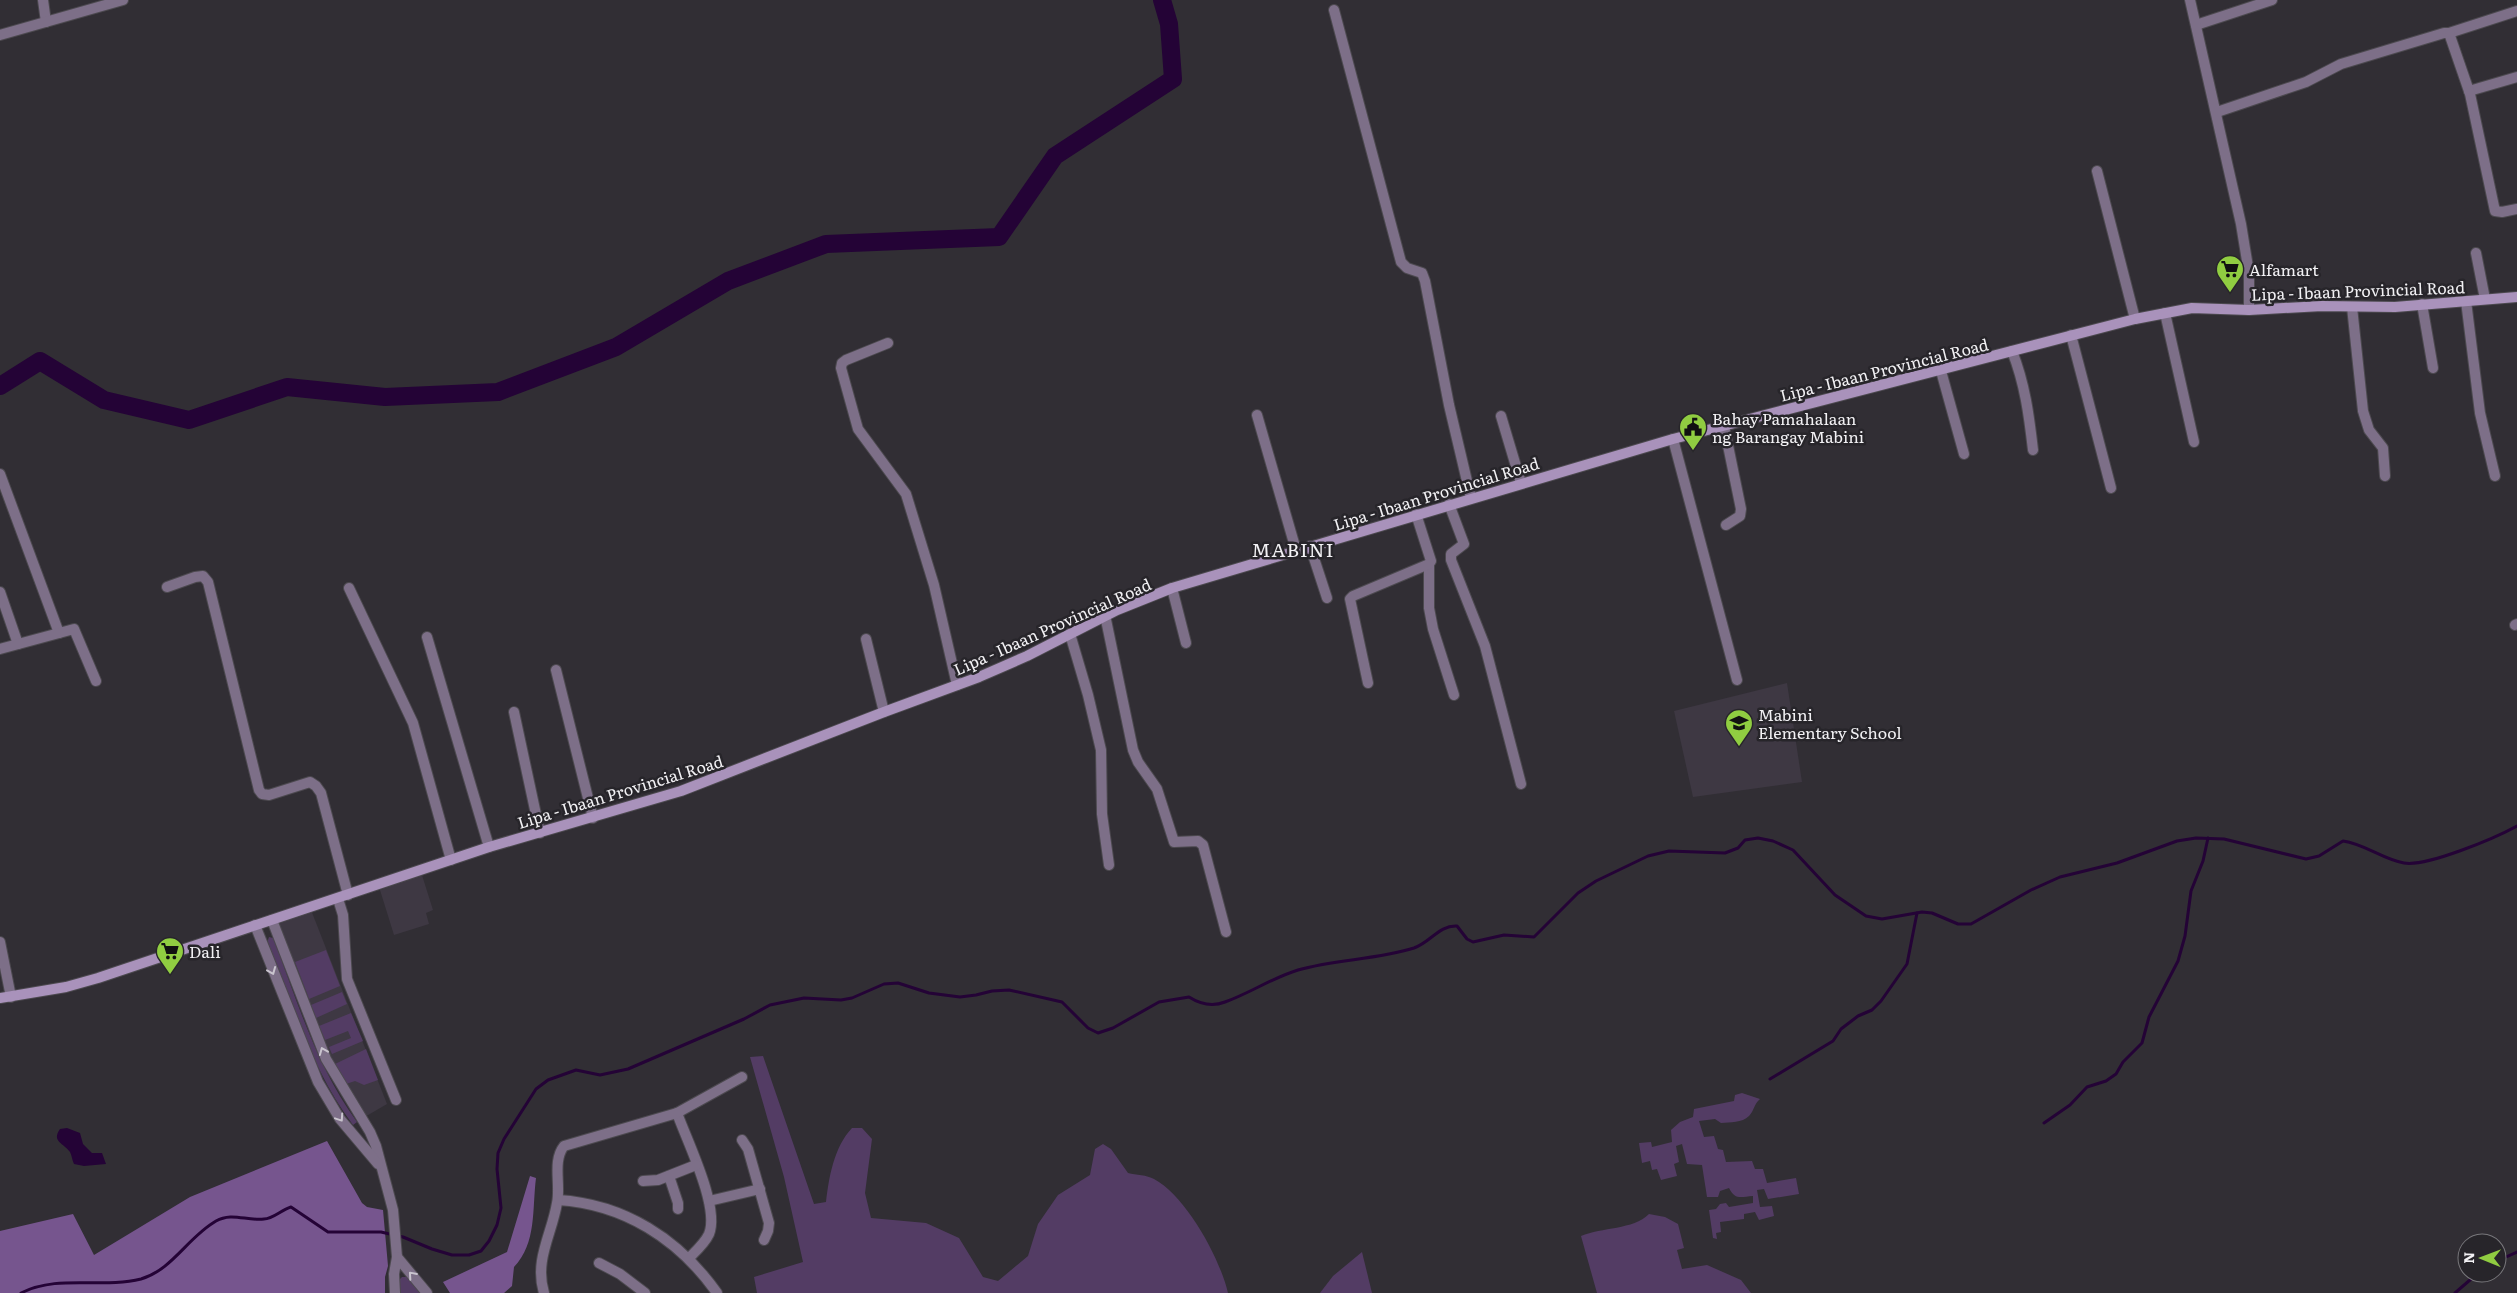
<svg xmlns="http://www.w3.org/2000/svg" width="2517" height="1293" font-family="Literata,serif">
<rect width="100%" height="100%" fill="#312e34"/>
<!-- built -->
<g fill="#3e3843">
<path d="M1787 683 1802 782 1693 797 1674 711Z"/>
<path d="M421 872 433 910 426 913 429 924 394 935 380 890Z"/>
<path d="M311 910 387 1104 363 1118 341 1084 274 920Z"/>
</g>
<!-- green -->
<g fill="#533c64">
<path d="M269 937 273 938 279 953C300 1011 320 1071 357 1122L353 1125C313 1072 292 1004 267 943Z"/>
<path d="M326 950 340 986 309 999 295 962Z"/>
<path d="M342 992 347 1004 316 1018 311 1005Z"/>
<path d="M351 1013 363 1041 332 1054 329 1047 351 1038 348 1031 325 1040 319 1026Z"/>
<path d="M366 1049 378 1080 364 1085 355 1081 346 1084 335 1064Z"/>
<path d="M763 1056 814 1204 826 1202C829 1177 834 1147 852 1128H862L872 1139 865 1193 871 1218 926 1223 959 1238 983 1277 998 1281 1028 1256 1038 1224 1058 1195 1090 1175 1095 1149 1103 1144 1111 1149 1128 1173C1136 1175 1147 1175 1154 1179 1186 1196 1220 1258 1228 1293H757L754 1277 803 1262 784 1177 750 1057Z"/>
<path d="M1742 1093 1760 1099C1754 1104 1754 1111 1749 1116 1742 1123 1730 1122 1721 1123L1715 1119 1699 1121 1704 1137 1714 1136 1718 1149 1723 1150 1726 1162 1752 1161 1755 1169H1763L1767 1183 1796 1178 1799 1194 1768 1199 1764 1189 1757 1190 1760 1207 1772 1206 1774 1216 1759 1220 1755 1212 1744 1214V1219L1720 1222 1721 1232 1716 1233 1717 1239 1713 1238 1709 1210 1716 1209 1720 1204 1726 1203 1729 1207 1753 1203V1196C1740 1197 1735 1200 1729 1188L1720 1191 1718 1197H1707L1702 1165 1687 1164 1682 1144 1676 1146 1679 1162 1674 1164 1677 1176 1661 1180 1657 1169 1652 1170 1650 1161 1642 1163 1639 1143 1651 1142 1652 1147 1672 1142 1671 1130 1680 1122 1693 1117 1694 1109 1734 1101 1735 1095Z"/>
<path d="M1649 1214 1665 1217 1678 1224 1684 1248 1677 1250 1682 1269 1707 1265 1741 1280 1751 1293H1597L1581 1236C1602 1227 1633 1230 1649 1214Z"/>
<path d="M1362 1252 1372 1293H1320L1333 1276Z"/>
<path d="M402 1277H408L422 1293H400L399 1280Z"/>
</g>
<!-- forest -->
<g fill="#76558e">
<path d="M327 1141 362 1203 367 1207 383 1210 388 1266 385 1277V1293H0V1231L73 1214 94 1255 190 1197Z"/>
<path d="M530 1176 536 1178C532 1209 537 1243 514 1267L512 1286 504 1293H450L443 1282 507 1252Z"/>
</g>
<!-- water -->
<path fill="#240336" d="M67 1128 80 1133 83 1144 92 1153H102L106 1164 84 1166 74 1164C72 1160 72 1156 70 1152 64 1143 51 1142 60 1129Z"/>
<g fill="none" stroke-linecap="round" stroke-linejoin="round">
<!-- stream -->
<g stroke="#240336" stroke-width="3">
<path d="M1770 1079 1833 1041 1841 1029 1858 1016 1872 1010 1881 1001 1907 964 1917 913"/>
<path d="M2044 1123 2070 1105 2087 1087 2106 1081 2116 1074 2123 1062 2142 1043 2149 1017 2178 961 2185 936 2191 891 2203 861 2208 838"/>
<path d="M2497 1261 2517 1252"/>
<path d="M21 1293C58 1274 102 1289 141 1279 172 1270 188 1237 216 1221 232 1212 246 1221 264 1219 273 1219 281 1210 291 1207L328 1232H381L403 1237 432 1249 452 1255H469L481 1251 489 1241 497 1225 501 1208 497 1169 498 1153 504 1139 536 1089 548 1080 576 1070 600 1075 628 1069 744 1019 770 1005 804 998 841 1000 852 998 884 984 898 983 929 993 960 997 976 995 992 991 1009 990 1062 1002 1088 1028 1098 1033 1113 1028 1159 1002 1189 997C1200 1004 1212 1007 1225 1002 1250 993 1272 978 1298 970 1336 959 1376 960 1414 948 1431 942 1439 925 1457 926L1467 939 1473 942 1504 935 1534 937 1578 893 1596 881 1648 856 1669 851 1725 853 1738 848 1745 840 1758 838 1773 841 1793 850 1835 895 1866 916 1882 919 1922 912 1932 913 1958 924H1971L2031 890 2060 877 2117 863 2177 841 2196 838 2224 839 2306 859 2319 856 2343 841C2365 844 2382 859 2404 863 2427 867 2495 838 2517 826"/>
<path d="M2455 1293 2478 1273"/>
</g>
<!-- river -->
<path stroke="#240336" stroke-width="18" d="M0 386 40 361 104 400 189 420 287 387 385 397 498 392 616 347 728 281 826 244 999 237 1055 156 1173 79 1169 24 1162 0"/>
<!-- minor casing -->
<g stroke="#4c494f" stroke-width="12">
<g id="minor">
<path d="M43 0 46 22"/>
<path d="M1334 10 1401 262 1407 268 1422 273 1425 281 1449 405 1471 498"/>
<path d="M2196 25 2272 0"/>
<path d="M2449 33 2517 11"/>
<path d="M0 35 123 0"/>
<path d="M2469 91 2517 77"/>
<path d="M2217 112 2306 82 2341 64 2444 33H2449L2470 94 2495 211 2502 212 2517 209"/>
<path d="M2097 171 2135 319"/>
<path d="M2476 253 2485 299"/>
<path d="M2466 301 2480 413 2495 476"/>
<path d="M2422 304 2433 368"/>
<path d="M2352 307 2363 411 2369 430 2383 448 2385 476"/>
<path d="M2165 313 2194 442"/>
<path d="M2071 335 2111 488"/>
<path d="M888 343 846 360 842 363 841 368 858 429 906 494 934 585 957 685"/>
<path d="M2012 351C2025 384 2029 415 2033 450"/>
<path d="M1941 371 1964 454"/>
<path d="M1257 415 1296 550"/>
<path d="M1501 416 1521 483"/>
<path d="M1724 426 1741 509 1740 516 1726 525"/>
<path d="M1673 439 1737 680"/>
<path d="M0 474 59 633"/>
<path d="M1449 504 1464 544 1451 554V560L1485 646 1521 784"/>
<path d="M1310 546 1327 598"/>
<path d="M1429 564V608L1433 629 1454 695"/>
<path d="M167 587 195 577 203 576 208 582 259 790 262 794 269 795 310 782 316 786 321 793 348 895"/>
<path d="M349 588 413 723 451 860"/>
<path d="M1172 588 1186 643"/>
<path d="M0 592 18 644"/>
<path d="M1105 615 1133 750 1138 762 1157 789 1174 842 1198 841 1203 845 1226 932"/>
<path d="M2515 625 2517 624"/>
<path d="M1070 634 1088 695 1101 750 1102 814 1109 865"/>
<path d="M427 637 489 847"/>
<path d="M866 639 884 712"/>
<path d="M0 649 74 629 96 681"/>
<path d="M556 670 593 818"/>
<path d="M1368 683 1350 599 1353 596 1429 564 1431 561 1416 514"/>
<path d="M514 712 540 833"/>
<path d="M338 899 343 915 347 979 396 1100"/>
<path d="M272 920 326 1059 370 1132 376 1146 393 1210 397 1257 394 1274 395 1293"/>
<path d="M255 925 318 1082 340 1119 378 1164"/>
<path d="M0 942 11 997"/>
<path d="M677 1113C687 1141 720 1207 709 1234 705 1243 696 1251 689 1258"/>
<path d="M742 1140 748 1149 769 1223 768 1231 764 1240"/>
<path d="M669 1176 678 1203V1209"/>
<path d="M643 1181 658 1180 696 1165"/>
<path d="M558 1200C624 1204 679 1239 717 1293"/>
<path d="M709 1201 760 1189"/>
<path d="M397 1257 427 1293"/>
<path d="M599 1263 620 1274 645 1293"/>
<path d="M544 1293C534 1260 552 1234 557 1203 561 1185 552 1161 564 1146L677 1113 742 1077"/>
</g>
</g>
<!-- tertiary casing -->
<g stroke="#4c494f" stroke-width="12">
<path id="tertiary" d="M2190 0 2241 224 2249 273V310"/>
</g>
<!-- secondary casing -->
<g stroke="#4c494f" stroke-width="12">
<path id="secondary" d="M0 998 66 987 98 978 489 847 681 791 884 712 979 677 1027 656 1117 610 1172 588 1673 439 2135 319 2192 308 2249 310 2322 306 2395 307 2517 297"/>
</g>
<!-- minor -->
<use href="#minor" stroke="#7d6f88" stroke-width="10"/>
<!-- tertiary -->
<use href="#tertiary" stroke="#7d6f88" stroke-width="10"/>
<!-- secondary -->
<use href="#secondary" stroke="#a992bb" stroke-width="10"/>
</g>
<!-- one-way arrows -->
<defs><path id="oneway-chevron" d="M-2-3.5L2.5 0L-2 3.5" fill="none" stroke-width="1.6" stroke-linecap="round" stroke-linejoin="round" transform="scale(1.25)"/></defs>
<g stroke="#c9c4ce">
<use href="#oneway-chevron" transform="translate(272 971) rotate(68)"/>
<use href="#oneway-chevron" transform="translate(323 1051) rotate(-112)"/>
<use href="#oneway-chevron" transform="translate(340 1118) rotate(56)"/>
<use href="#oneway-chevron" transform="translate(412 1275) rotate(-131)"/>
</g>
<!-- icons -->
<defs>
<g id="supermarket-pin" transform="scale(1.4375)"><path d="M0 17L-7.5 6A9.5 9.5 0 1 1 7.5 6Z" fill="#90cd41" stroke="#27252a"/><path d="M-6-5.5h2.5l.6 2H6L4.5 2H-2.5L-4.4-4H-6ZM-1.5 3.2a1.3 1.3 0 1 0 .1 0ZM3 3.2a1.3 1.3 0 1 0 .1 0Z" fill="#111"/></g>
<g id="civic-pin" transform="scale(1.4375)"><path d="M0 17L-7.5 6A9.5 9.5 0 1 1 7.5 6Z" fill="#90cd41" stroke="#27252a"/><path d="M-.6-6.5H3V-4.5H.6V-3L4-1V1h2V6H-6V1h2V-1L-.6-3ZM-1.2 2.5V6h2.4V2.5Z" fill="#111"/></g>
<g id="school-pin" transform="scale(1.4375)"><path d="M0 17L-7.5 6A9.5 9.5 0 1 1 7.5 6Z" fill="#90cd41" stroke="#27252a"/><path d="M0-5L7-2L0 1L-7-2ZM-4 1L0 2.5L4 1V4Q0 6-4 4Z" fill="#111"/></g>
</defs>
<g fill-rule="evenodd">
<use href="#supermarket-pin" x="2230" y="269"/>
<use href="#civic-pin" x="1693" y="427"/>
<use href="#school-pin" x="1739" y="723"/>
<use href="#supermarket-pin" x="170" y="951"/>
</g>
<g text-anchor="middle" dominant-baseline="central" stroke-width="5" stroke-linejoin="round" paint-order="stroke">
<!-- poi labels -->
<g font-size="16" fill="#f2f1f4" stroke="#27252a" text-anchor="start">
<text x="2249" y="269">Alfamart</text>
<text x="1712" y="418">Bahay Pamahalaan<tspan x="1712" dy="18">ng Barangay Mabini</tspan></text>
<text x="1758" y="714">Mabini<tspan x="1758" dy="18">Elementary School</tspan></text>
<text x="189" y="951">Dali</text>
</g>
<!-- street labels -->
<g font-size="16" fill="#f2f1f4" stroke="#27252a">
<text transform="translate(2358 290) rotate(-2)">Lipa - Ibaan Provincial Road</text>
<text transform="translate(1884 369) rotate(-14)">Lipa - Ibaan Provincial Road</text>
<text transform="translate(1436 493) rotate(-17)">Lipa - Ibaan Provincial Road</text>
<text transform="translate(1052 626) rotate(-24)">Lipa - Ibaan Provincial Road</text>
<text transform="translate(620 791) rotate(-17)">Lipa - Ibaan Provincial Road</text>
</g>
<!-- quarter labels -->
<g font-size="19" letter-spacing="1" fill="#f2f1f4" stroke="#27252a">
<text x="1293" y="549">MABINI</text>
</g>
</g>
<!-- north arrow -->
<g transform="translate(2482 1258) rotate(271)"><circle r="24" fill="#27252a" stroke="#78777b"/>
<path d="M0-4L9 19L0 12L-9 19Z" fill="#90cd41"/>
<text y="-8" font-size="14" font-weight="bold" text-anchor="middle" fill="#f2f1f4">N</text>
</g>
</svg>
